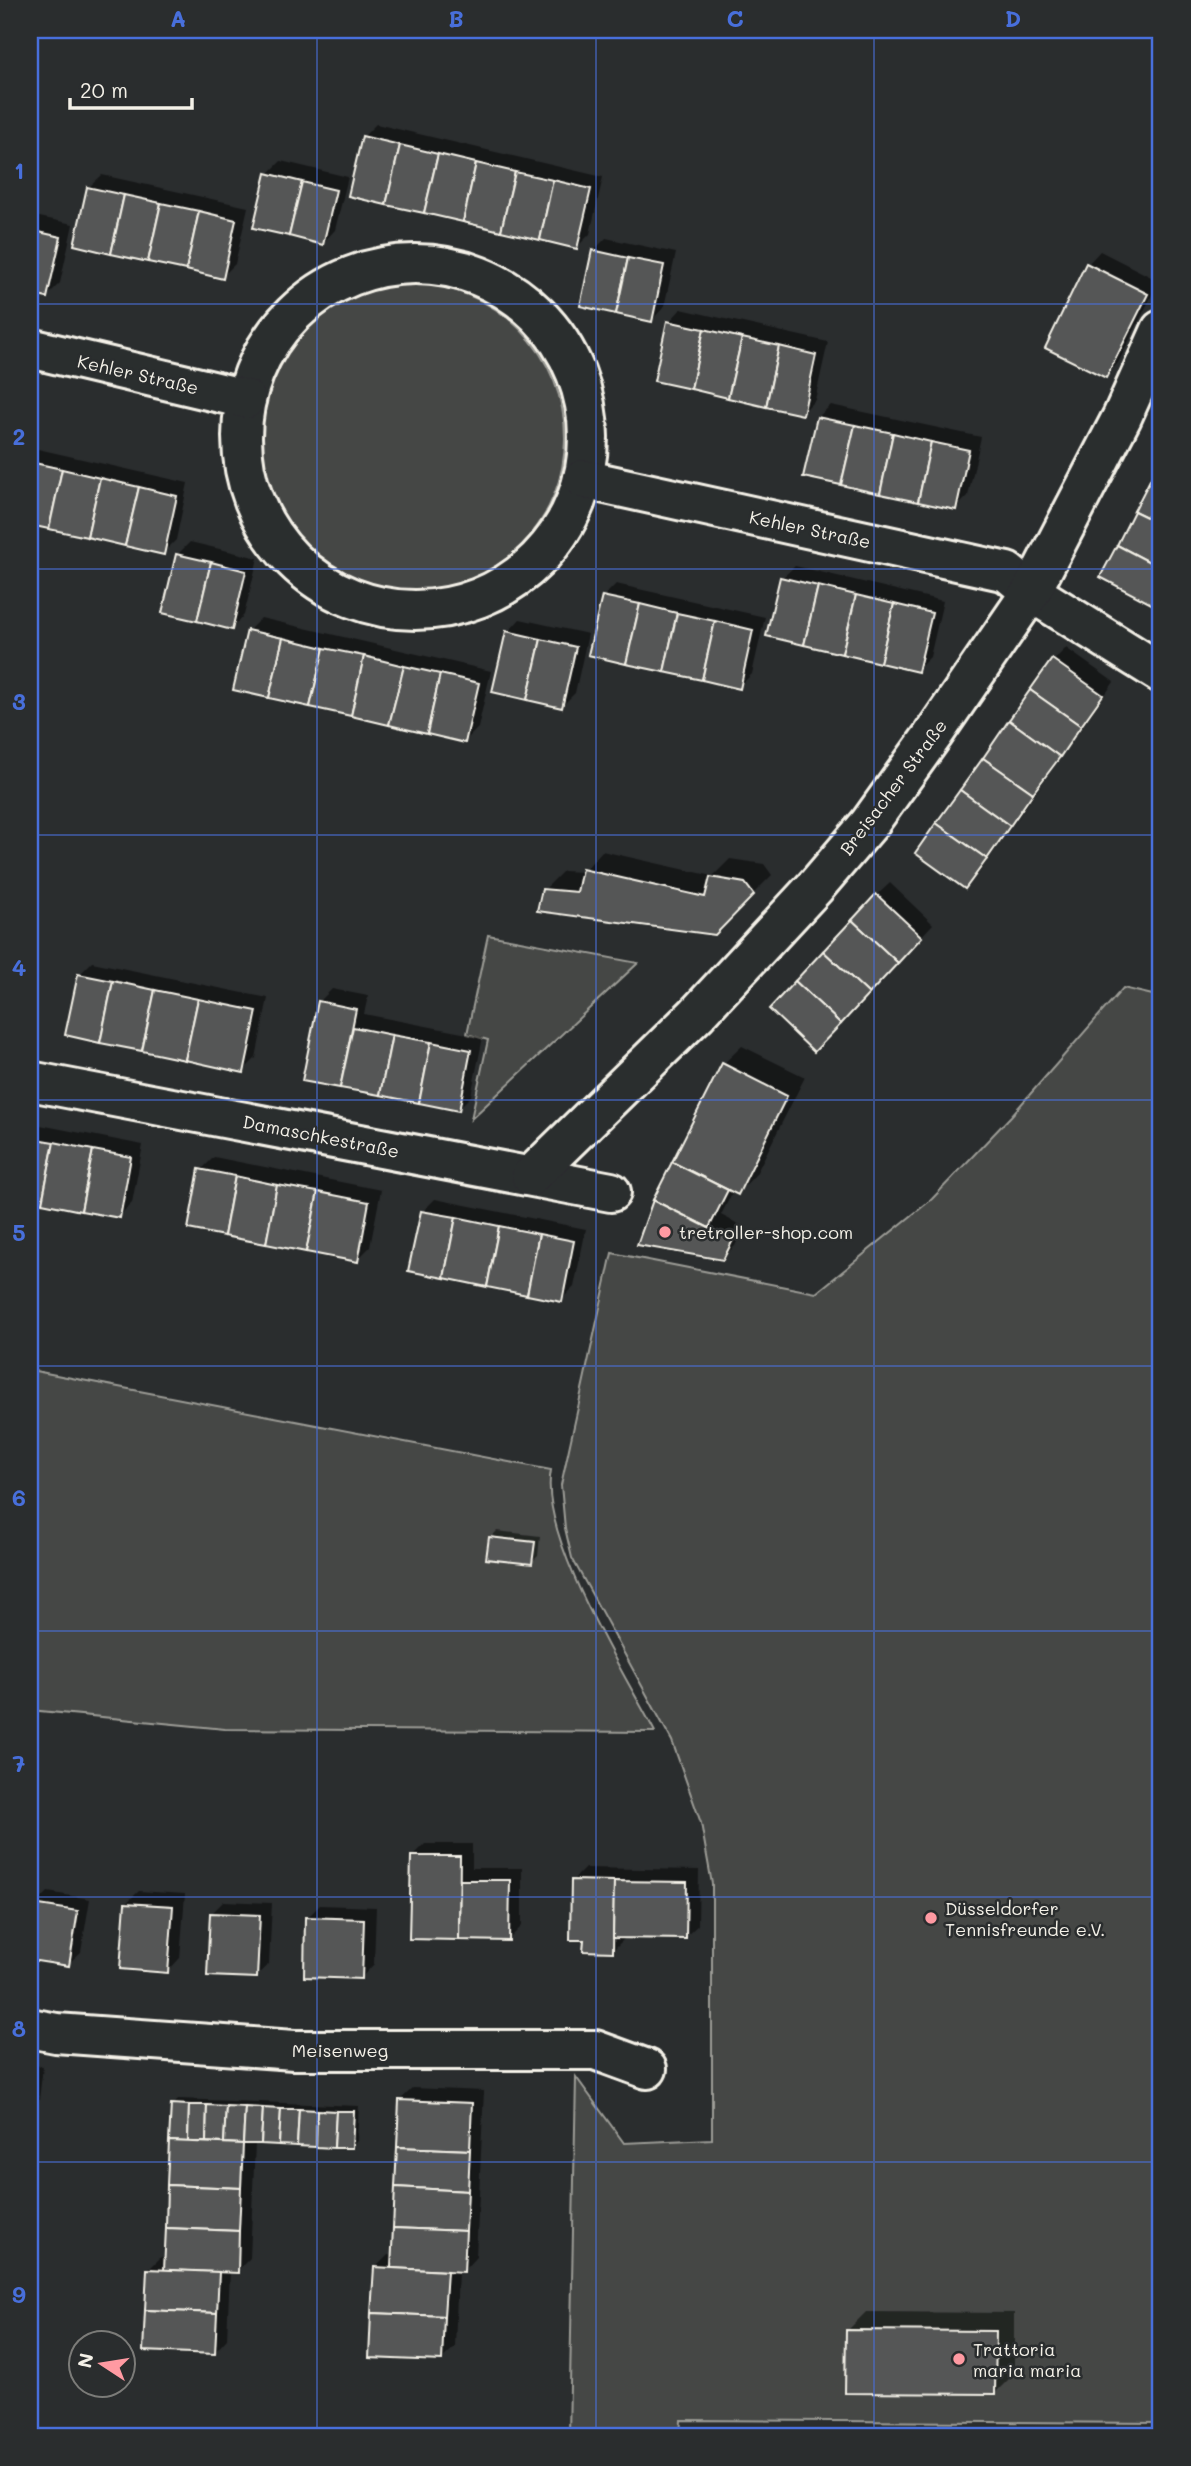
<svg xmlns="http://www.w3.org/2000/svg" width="1191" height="2466" font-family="Mali,sans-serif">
<rect width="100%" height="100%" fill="#2a2d2e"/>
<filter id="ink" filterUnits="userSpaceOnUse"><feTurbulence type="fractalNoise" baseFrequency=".0143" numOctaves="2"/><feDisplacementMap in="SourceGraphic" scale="14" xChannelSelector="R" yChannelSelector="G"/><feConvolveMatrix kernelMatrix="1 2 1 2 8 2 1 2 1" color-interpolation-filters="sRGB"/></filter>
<g filter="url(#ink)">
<!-- green -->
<g fill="#444645" stroke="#9c9c96" stroke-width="2">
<circle cx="411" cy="438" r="154"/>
<path d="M488 935 638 963 471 1119 488 1040 467 1034Z"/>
<path d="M1123 988 1161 997V2423L681 2420 680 2436H569L576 2077 624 2143 712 2139V1884L701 1823 672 1741 572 1558 565 1528 561 1485 612 1253 816 1293 932 1199 1011 1116Z"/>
<path d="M30 1370 551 1470C538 1536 623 1671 655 1732L225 1729 30 1710Z"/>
</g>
<!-- shadow -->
<g fill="#0007">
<path d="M376 124 603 177 590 234 577 247 363 137Z"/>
<path d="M281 161 348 177 335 230 323 243 268 174Z"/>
<path d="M102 175 248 207 235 264 222 277 89 187Z"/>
<path d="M30 215 73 224 60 283 47 296 30 292Z"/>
<path d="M606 238 676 253 664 307 652 320 594 250Z"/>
<path d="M1100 251 1159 281 1118 363 1106 376 1088 264Z"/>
<path d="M681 309 828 342 815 400 802 413 669 322Z"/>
<path d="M30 387 34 389 30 410Z"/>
<path d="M831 405 981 437 968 496 956 508 818 417Z"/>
<path d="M38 449 188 483 176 540 163 553 30 523V457Z"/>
<path d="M1161 462V597L1155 604 1102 577Z"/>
<path d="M190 542 258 558 244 615 232 628 177 555Z"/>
<path d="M795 566 943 601 930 657 917 670 782 578Z"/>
<path d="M616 584 765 617 752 674 739 687 603 597Z"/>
<path d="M261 618 491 671 478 728 465 741 248 631Z"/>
<path d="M520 619 588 634 575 693 562 706 508 632Z"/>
<path d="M1066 648 1114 682 978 874 965 886 1054 660Z"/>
<path d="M602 851 713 876 730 859 764 864 772 875 714 933 544 890 563 871 583 872Z"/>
<path d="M890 883 933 924 827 1037 877 895Z"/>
<path d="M92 962 268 998 256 1058 243 1071 79 975Z"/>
<path d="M332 989 368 996 364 1014 483 1037 471 1096 458 1109 304 1079 319 1002Z"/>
<path d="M742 1046 805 1077 756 1174 738 1193 733 1191 721 1215 744 1227 735 1246 722 1258 639 1244 655 1200 723 1064Z"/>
<path d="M30 1123 143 1145 132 1203 119 1216 30 1199Z"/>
<path d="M214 1157 381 1190 370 1247 357 1260 201 1170Z"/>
<path d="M435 1199 586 1229 574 1287 561 1300 422 1212Z"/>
<path d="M497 1531 540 1536 538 1556 532 1562 491 1537Z"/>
<path d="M425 1844H472V1868H522V1926L509 1939 411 1938 412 1857Z"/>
<path d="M585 1868 699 1870 698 1925 685 1937H626L613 1950 585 1938 572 1881Z"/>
<path d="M139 1891 185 1894 180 1958 168 1971 126 1903Z"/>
<path d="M48 1892 90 1899 81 1952 68 1964 30 1959V1940L35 1905Z"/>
<path d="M224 1901 272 1903 269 1964 256 1976 211 1914Z"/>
<path d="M320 1905 376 1907 374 1964 362 1977 307 1918Z"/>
<path d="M30 2065 43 2066 30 2176Z"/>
<path d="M413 2088 484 2091 476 2257 464 2270H458L455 2347 442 2359 375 2268 388 2255 393 2256 400 2100Z"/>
<path d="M179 2099 359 2106 357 2141 351 2147 255 2143 250 2258 237 2271H230L227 2339 215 2352 148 2270 161 2257H166L173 2105Z"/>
<path d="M866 2312 1014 2313V2374L995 2393 847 2331Z"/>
</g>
<!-- building -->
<g fill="#555756" stroke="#f4f1e8" stroke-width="2">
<path d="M362 136 400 145 386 205 348 196Z"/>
<path d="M400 145 438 154 424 213 386 205Z"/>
<path d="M438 154 476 163 463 222 424 213Z"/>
<path d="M476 163 515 172 501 231 463 222Z"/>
<path d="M515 172 553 180 540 240 501 231Z"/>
<path d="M266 173 302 182 289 236 253 228Z"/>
<path d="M553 180 591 189 577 249 540 240Z"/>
<path d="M302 182 336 190 323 245 289 236Z"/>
<path d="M87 187 124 195 111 254 74 245Z"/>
<path d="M124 195 161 203 148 262 111 254Z"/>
<path d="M161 203 199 211 186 270 148 262Z"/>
<path d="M199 211 236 220 223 279 186 270Z"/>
<path d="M30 230 61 237 47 298 30 294Z"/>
<path d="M592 250 628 258 616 314 580 306Z"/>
<path d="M628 258 664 265 652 322 616 314Z"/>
<path d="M1086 263 1148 294 1106 378 1045 348Z"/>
<path d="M667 321 704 329 691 389 654 381Z"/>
<path d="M704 329 742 338 728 398 691 389Z"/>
<path d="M742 338 779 346 766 407 728 398Z"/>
<path d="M779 346 816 355 803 415 766 407Z"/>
<path d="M817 417 855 425 841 485 803 477Z"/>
<path d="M855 425 893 433 880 494 841 485Z"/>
<path d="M893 433 931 442 918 502 880 494Z"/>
<path d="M931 442 969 450 956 510 918 502Z"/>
<path d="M1161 457V478L1153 474Z"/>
<path d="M30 462 62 469 49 529 30 525Z"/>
<path d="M62 469 100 478 87 537 49 529Z"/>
<path d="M1153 474 1161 478V524L1134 511Z"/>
<path d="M100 478 139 487 125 546 87 537Z"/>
<path d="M139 487 177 496 164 555 125 546Z"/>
<path d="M1134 511 1161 524V568L1117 545Z"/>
<path d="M1117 545 1161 568V594L1155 606 1100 577Z"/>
<path d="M176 554 211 562 197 621 162 613Z"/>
<path d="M211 562 246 571 232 630 197 621Z"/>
<path d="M780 577 818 586 804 645 766 636Z"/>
<path d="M818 586 856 595 842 654 804 645Z"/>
<path d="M856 595 894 604 880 663 842 654Z"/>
<path d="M602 596 640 604 626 664 588 655Z"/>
<path d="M640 604 677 613 664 672 626 664Z"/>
<path d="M894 604 932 613 918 672 880 663Z"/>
<path d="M677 613 715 621 702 680 664 672Z"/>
<path d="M715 621 753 630 740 689 702 680Z"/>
<path d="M247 630 283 638 269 698 233 690Z"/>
<path d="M506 631 541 639 527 700 492 692Z"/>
<path d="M283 638 324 648 310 707 269 698Z"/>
<path d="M541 639 576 647 562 708 527 700Z"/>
<path d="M324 648 364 656 351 716 310 707Z"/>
<path d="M364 656 404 666 389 725 351 716Z"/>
<path d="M1052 659 1103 695 1081 726 1030 690Z"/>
<path d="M404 666 440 674 427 734 389 725Z"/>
<path d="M440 674 479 683 465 743 427 734Z"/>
<path d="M1030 690 1081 726 1060 757 1009 720Z"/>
<path d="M1009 720 1060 757 1033 793 983 758Z"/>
<path d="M983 758 1033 793 1010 826 960 790Z"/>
<path d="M960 790 1010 826 987 859 936 823Z"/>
<path d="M936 823 987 859 965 889 915 853Z"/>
<path d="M582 869 705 897 710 877 745 883 754 895 715 935 537 911 542 889 577 892Z"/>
<path d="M876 894 922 937 898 963 852 920Z"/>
<path d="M852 920 898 963 869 994 823 951Z"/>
<path d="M823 951 869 994 841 1024 795 981Z"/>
<path d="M78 974 113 981 100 1043 65 1035Z"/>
<path d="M113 981 155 990 142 1051 100 1043Z"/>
<path d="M795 981 841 1024 814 1052 769 1009Z"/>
<path d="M155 990 198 999 185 1060 142 1051Z"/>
<path d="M198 999 257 1011 244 1073 185 1060Z"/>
<path d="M318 1001 356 1009 340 1088 302 1081Z"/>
<path d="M353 1027 392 1035 380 1095 340 1088Z"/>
<path d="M392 1035 431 1042 419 1103 380 1095Z"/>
<path d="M431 1042 471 1050 459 1111 419 1103Z"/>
<path d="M722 1063 787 1096 738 1195 672 1162Z"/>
<path d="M30 1138 54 1142 42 1203 30 1201Z"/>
<path d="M54 1142 93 1150 81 1211 42 1203Z"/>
<path d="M93 1150 131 1157 120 1218 81 1211Z"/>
<path d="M672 1162 728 1190 709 1228 653 1200Z"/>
<path d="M199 1169 235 1176 224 1236 188 1229Z"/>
<path d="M235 1176 277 1185 266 1244 224 1236Z"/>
<path d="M277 1185 318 1192 306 1252 266 1244Z"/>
<path d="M318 1192 369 1202 358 1262 306 1252Z"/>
<path d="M653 1200 733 1240 723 1260 637 1245Z"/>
<path d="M421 1211 456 1217 444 1278 408 1271Z"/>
<path d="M456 1217 499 1226 487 1287 444 1278Z"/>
<path d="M499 1226 539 1234 527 1295 487 1287Z"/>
<path d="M539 1234 574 1241 562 1302 527 1295Z"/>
<path d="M489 1537 535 1542 532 1564 486 1559Z"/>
<path d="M411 1856H460L459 1940 409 1939Z"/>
<path d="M460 1880H510L509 1941 459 1940Z"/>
<path d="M571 1880 614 1881 613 1952 583 1951 584 1940H570Z"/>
<path d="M614 1881 687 1882 686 1939 613 1938Z"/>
<path d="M125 1903 173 1906 168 1973 120 1969Z"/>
<path d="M33 1904 78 1911 69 1966 30 1960V1927Z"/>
<path d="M210 1913 260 1915 257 1978 207 1976Z"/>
<path d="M305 1917 364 1919 362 1979 304 1977Z"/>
<path d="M399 2100 472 2103 470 2150 397 2147Z"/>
<path d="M171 2104 189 2105 188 2142 169 2141Z"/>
<path d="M189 2105H207L206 2142H188Z"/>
<path d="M207 2105 226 2106 224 2143 206 2142Z"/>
<path d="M226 2106 245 2107 243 2144 224 2143Z"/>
<path d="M245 2107 263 2108 261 2144H243Z"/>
<path d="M263 2108 281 2109 279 2145 261 2144Z"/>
<path d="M281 2109H299L297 2146 279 2145Z"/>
<path d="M299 2109 317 2110 316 2147 297 2146Z"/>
<path d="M317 2110 336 2111 334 2148 316 2147Z"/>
<path d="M336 2111H354L352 2148H334Z"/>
<path d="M169 2141 243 2144 241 2188 167 2185Z"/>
<path d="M397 2147 470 2150 468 2191 395 2187Z"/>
<path d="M167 2185 241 2188 239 2231 166 2228Z"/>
<path d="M395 2187 468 2191 466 2231 393 2228Z"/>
<path d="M166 2228 239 2231 238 2273 164 2270Z"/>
<path d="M393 2228 466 2231 464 2272 391 2268Z"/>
<path d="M374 2267 447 2271 444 2316 371 2313Z"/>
<path d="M147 2269 219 2272 217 2313 145 2310Z"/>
<path d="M145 2310 217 2313 215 2354 143 2351Z"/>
<path d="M371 2313 444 2316 442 2361 369 2358Z"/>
<path d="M846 2330 996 2331 995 2394 845 2393Z"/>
</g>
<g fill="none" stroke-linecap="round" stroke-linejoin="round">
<!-- minor casing -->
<g stroke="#f4f1e8" stroke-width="44">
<g id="minor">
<circle cx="415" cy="437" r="173"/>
<path d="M30 348 246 399"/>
<path d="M583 479 1007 572 1031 592 1161 673"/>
<path d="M30 1081 611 1192"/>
<path d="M531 1176 697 1014 816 886 869 824 933 735 1031 592 1122 417 1161 330"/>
<path d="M30 2028 56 2033 294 2050H595L647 2069"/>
</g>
</g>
<!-- minor -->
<use href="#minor" stroke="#2a2d2e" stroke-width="38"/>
</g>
</g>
<!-- grid -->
<path fill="none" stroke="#486fdb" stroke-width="2" stroke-opacity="0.55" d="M317 30V2436M596 30V2436M874 30V2436M30 304H1161M30 569H1161M30 835H1161M30 1100H1161M30 1366H1161M30 1631H1161M30 1897H1161M30 2162H1161"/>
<!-- markers -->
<g fill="#ff9aa2" stroke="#2a2d2e" stroke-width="2.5">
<circle cx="665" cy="1232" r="7"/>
<circle cx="931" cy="1918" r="7"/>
<circle cx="959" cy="2359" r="7"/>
</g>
<g text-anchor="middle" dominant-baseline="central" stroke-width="5" stroke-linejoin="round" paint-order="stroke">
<!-- street labels -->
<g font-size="18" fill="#f4f1e8" stroke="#2a2d2e">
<text transform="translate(138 374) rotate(13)">Kehler Straße</text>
<text transform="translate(810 529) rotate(12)">Kehler Straße</text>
<text transform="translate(893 787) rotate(-53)">Breisacher Straße</text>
<text transform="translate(321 1136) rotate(11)">Damaschkestraße</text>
<text x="340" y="2050">Meisenweg</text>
</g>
<!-- poi labels -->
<g font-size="18" fill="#f4f1e8" stroke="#2a2d2e" text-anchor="start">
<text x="679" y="1232">tretroller-shop.com</text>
<text x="945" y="1908">Düsseldorfer<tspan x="945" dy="21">Tennisfreunde e.V.</tspan></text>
<text x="973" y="2349">Trattoria<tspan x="973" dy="21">maria maria</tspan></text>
</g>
</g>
<!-- margin -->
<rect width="1191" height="2466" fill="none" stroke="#2a2d2e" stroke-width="77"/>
<!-- north arrow -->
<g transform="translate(102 2364) rotate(282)"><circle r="33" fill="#2a2d2e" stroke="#7b7b78" stroke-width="2"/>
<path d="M0-5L12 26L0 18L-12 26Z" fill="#ff9aa2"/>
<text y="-10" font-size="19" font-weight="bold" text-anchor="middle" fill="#f4f1e8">N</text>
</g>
<!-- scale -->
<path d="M70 98v10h122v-10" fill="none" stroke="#f4f1e8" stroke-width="3.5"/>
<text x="80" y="98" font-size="21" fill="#f4f1e8" stroke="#2a2d2e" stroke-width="5" paint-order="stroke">20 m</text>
<rect x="38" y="38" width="1114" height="2390" fill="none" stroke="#486fdb" stroke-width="2.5"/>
<g font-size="23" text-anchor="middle" font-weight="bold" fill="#486fdb">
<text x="178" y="27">A</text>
<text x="456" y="27">B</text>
<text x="735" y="27">C</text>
<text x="1013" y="27">D</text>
<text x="19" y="179">1</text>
<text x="19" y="445">2</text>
<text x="19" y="710">3</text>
<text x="19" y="976">4</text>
<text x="19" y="1241">5</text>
<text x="19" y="1506">6</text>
<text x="19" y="1772">7</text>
<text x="19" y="2037">8</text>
<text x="19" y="2303">9</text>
</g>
</svg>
